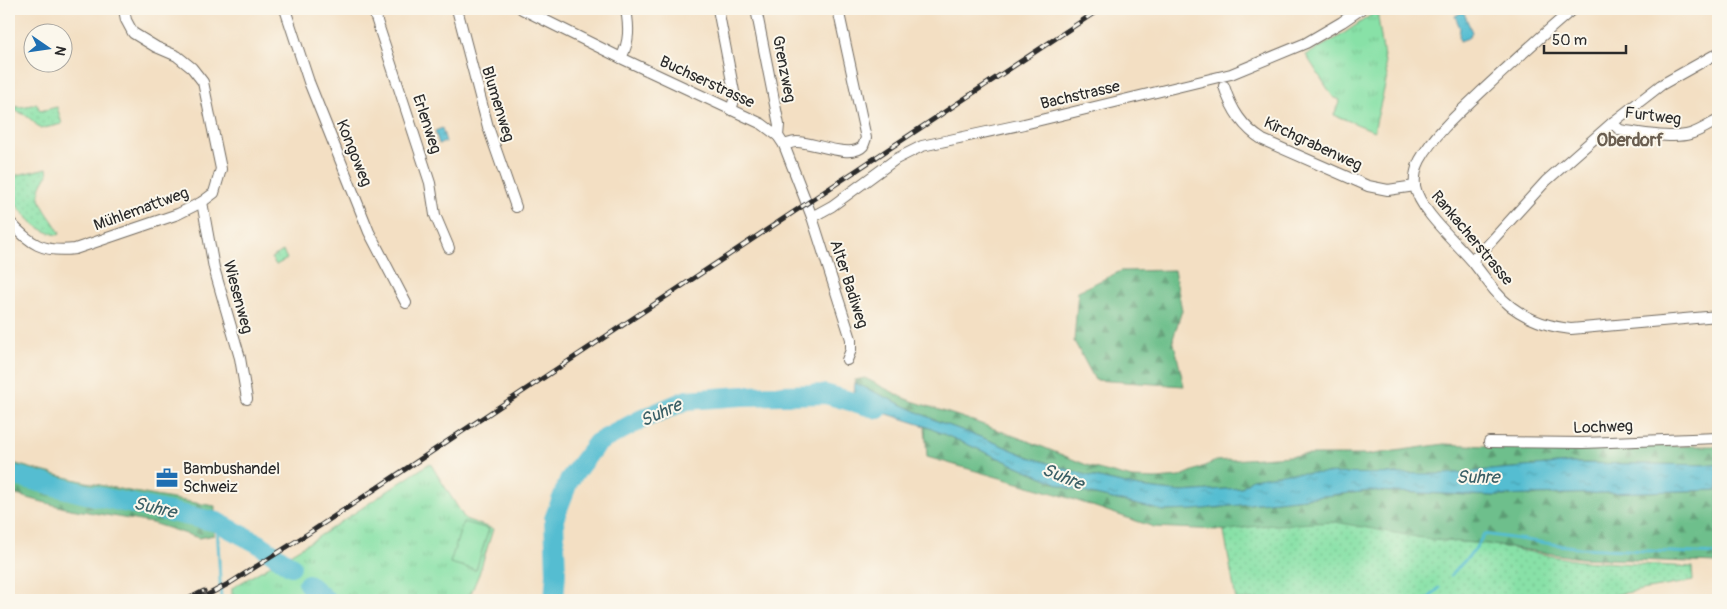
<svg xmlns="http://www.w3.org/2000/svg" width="1727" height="609" font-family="Pangolin,sans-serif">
<defs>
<pattern id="grass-tufts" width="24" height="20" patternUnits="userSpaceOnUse" patternTransform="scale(1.25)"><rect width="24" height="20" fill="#88e1a7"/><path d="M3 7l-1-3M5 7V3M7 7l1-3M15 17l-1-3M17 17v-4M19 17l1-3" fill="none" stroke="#76c190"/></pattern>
<pattern id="forest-firs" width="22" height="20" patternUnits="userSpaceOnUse" patternTransform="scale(1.25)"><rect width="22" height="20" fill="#6ebf8c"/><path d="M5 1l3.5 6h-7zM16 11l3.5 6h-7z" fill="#5b9b73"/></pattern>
<pattern id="park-dots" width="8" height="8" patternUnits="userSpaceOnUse" patternTransform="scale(1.25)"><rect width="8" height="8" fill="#88e1a7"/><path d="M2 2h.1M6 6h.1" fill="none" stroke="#76c190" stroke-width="1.8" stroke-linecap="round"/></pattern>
<pattern id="water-ripples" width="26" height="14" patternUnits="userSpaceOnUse" patternTransform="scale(1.25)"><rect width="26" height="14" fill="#54bdd1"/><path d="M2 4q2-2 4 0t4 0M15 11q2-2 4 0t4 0" fill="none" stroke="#469aaa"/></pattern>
</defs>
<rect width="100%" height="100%" fill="#fbf7ec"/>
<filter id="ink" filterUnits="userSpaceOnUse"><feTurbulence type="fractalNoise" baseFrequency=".02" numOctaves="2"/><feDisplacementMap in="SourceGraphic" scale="10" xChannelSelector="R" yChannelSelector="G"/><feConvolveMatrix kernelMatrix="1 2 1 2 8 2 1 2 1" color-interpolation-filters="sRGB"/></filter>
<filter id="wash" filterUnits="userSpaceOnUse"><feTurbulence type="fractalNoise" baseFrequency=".0096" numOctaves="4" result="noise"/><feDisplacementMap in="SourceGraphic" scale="20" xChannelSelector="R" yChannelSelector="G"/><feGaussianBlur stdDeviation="1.12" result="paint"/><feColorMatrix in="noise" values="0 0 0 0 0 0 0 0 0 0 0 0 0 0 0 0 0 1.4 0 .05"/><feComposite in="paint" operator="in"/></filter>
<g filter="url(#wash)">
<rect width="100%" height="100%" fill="#f3dfc3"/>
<!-- grass -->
<g fill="url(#grass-tufts)" stroke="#5a8669">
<path d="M1377 11 1387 77 1374 131 1334 115 1340 100 1333 97 1306 55 1337 38Z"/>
<path d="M430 463 465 519 493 529 479 574 468 600H232V588L315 539Z"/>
</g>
<!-- forest -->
<g fill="url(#forest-firs)" stroke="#4c755c">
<path d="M1174 270 1182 310 1173 339 1184 386 1095 380 1074 341 1078 291 1121 271Z"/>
<path d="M865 378 906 399 973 421 1033 443 1094 468 1132 478 1157 479 1179 477 1216 461 1304 455H1367L1444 444 1488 446H1718V465L1570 463 1444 474 1252 479 1241 488 1181 492 1139 487 1086 475 1029 457 991 441 937 421 855 383V380Z"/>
<path d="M925 426 1070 489 1164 511 1194 510 1370 491 1494 496 1718 490V563L1580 558 1487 544 1433 540 1154 527 1060 495 927 457Z"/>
<path d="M9 462C76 482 145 495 215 506L214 535 199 538 152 523 65 508 9 493Z"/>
</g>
<!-- park -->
<g fill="url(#park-dots)" stroke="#5a8669">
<path d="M37 104 40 111 57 107 62 124 40 129C31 118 23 112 9 109V106L21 107Z"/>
<path d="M47 168 48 175C27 199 51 213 60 234L58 235C35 231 27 217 13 201L9 200V177Z"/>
<path d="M283 251 287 259 276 265 271 258Z"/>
<path d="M1335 522 1433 540 1487 544 1580 561 1692 567 1693 581 1586 600H1236L1224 531 1257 526Z"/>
</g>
<!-- pitch -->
<path fill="#88e1a7" stroke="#5a8669" d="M463 522 489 529 476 570 450 563Z"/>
<!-- water -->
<g fill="url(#water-ripples)" stroke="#40747e">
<path d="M1462 12 1464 13 1472 32 1468 38 1460 41 1459 36 1460 28 1455 16Z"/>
<path d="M442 128 446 142 439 144 435 131Z"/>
<path d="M855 383 937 421 991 441 1029 457 1086 475 1139 487 1181 492 1241 488 1252 479 1288 473 1444 474 1570 463 1718 465V490L1494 496 1370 491 1194 510 1164 511 1070 489 925 426 853 403Z"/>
</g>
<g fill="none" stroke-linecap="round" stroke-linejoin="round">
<!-- stream -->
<g stroke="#54bdd1" stroke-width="3">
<path d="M217 522 221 600"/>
<path d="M1451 575 1474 551 1484 534 1580 548 1718 554"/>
<path d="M1427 600 1439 588"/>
</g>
<!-- river -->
<g stroke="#54bdd1" stroke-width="20">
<path d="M9 474 86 494 217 522 259 544 291 566"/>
<path d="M308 584 326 600"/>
<path d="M554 600 556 573 554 519 569 480 597 443 640 420 687 400 742 396 825 394 878 409"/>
</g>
</g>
</g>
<g filter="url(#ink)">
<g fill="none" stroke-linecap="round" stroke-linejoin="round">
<!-- minor casing -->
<g stroke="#716a60" stroke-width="12">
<g id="minor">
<path d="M285 9 309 82 369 232 406 303"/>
<path d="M373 9 430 183 435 215 449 248"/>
<path d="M457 9 488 127 516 207"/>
<path d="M522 9 621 58 762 124 778 136 784 145 812 217 851 339V350L847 360"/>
<path d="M718 9 735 97 731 110"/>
<path d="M756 9 779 125 778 136"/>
<path d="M1573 9C1542 35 1513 62 1483 90 1461 111 1435 133 1420 160 1416 167 1414 178 1415 186 1419 210 1456 242 1472 261 1480 271 1487 281 1495 291 1514 314 1542 326 1571 329L1718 316"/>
<path d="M621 58C630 41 629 27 626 9"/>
<path d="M1224 86C1231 109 1242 127 1263 140L1368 186 1388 190 1415 186"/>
<path d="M1612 123 1620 130 1625 131C1643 133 1673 139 1690 134 1700 131 1709 125 1718 120"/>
<path d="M784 145C788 144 792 142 796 142 811 141 851 160 863 146 864 144 865 141 866 138L838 9"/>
<path d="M202 202 214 268 240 358 247 399"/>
<path d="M812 217 832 206 896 159 922 146 1024 124 1231 74 1306 43 1342 22 1361 9"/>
<path d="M9 221C30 244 43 253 75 249L178 214 202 202 214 193 221 169 203 82 192 68 177 56 156 47 133 33 126 20 124 9"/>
<path d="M1472 260 1487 246 1546 181 1612 123 1661 85 1718 53"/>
<path d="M1489 442 1583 443 1718 438"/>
</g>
</g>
<!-- minor -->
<use href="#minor" stroke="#fff" stroke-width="10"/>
<!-- rail casing -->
<g stroke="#2b2b2b" stroke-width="5">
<g id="rail">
<path d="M186 600 204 591"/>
<path d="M198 600 230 583 309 533 1100 9"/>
</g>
</g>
<!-- rail -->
<use href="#rail" stroke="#fbf7ec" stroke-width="3" stroke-dasharray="9" stroke-linecap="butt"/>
</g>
</g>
<!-- icons -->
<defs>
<g id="office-bare" transform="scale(1.725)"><path d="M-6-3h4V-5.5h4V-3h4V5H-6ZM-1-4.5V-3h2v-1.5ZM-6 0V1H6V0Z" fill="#1f6fb2" stroke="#fbf7ec" stroke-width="2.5" paint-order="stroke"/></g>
</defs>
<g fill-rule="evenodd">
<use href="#office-bare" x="167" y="478"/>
</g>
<g text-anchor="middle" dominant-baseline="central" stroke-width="4" stroke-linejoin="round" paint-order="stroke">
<!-- street labels -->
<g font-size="16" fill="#2b2b2b" stroke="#fbf7ec">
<text transform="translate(784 69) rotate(79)">Grenzweg</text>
<text transform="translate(707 82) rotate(25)">Buchserstrasse</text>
<text transform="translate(1080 95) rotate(-13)">Bachstrasse</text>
<text transform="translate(498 104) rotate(73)">Blumenweg</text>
<text transform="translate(1653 116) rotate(7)">Furtweg</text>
<text transform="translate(427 124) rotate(72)">Erlenweg</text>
<text transform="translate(1313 144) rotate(25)">Kirchgrabenweg</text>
<text transform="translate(354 153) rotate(68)">Kongoweg</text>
<text transform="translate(141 209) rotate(-20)">Mühlemattweg</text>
<text transform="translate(1472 238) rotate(50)">Rankacherstrasse</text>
<text transform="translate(849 284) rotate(72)">Alter Badiweg</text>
<text transform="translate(238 297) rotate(75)">Wiesenweg</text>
<text transform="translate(1603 427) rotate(-2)">Lochweg</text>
</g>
<!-- poi labels -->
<g font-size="16" fill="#2b2b2b" stroke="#fbf7ec" text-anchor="start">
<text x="183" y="469">Bambushandel<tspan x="183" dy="18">Schweiz</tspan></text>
</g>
<!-- neighbourhood labels -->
<g font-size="18" font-weight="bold" fill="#6a5e50" stroke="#fbf7ec">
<text x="1630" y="140">Oberdorf</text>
</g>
<!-- water labels -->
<g font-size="18" font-style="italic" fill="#395e65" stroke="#fbf7ec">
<text transform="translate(661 413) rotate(-25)">Suhre</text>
<text transform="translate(1063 477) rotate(22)">Suhre</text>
<text x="1478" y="477">Suhre</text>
<text transform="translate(155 508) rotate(13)">Suhre</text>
</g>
</g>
<!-- margin -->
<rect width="1727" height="609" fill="none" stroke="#fbf7ec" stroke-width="30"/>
<!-- north arrow -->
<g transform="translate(48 48) rotate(103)"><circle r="24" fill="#fbf7ec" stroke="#a8a59f"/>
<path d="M0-4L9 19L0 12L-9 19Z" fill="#1f6fb2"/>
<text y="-8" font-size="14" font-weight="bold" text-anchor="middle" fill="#2b2b2b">N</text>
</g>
<!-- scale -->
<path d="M1544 45v8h82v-8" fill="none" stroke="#2b2b2b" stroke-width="2.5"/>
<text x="1552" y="45" font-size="15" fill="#2b2b2b" stroke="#fbf7ec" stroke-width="4" paint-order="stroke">50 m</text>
</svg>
